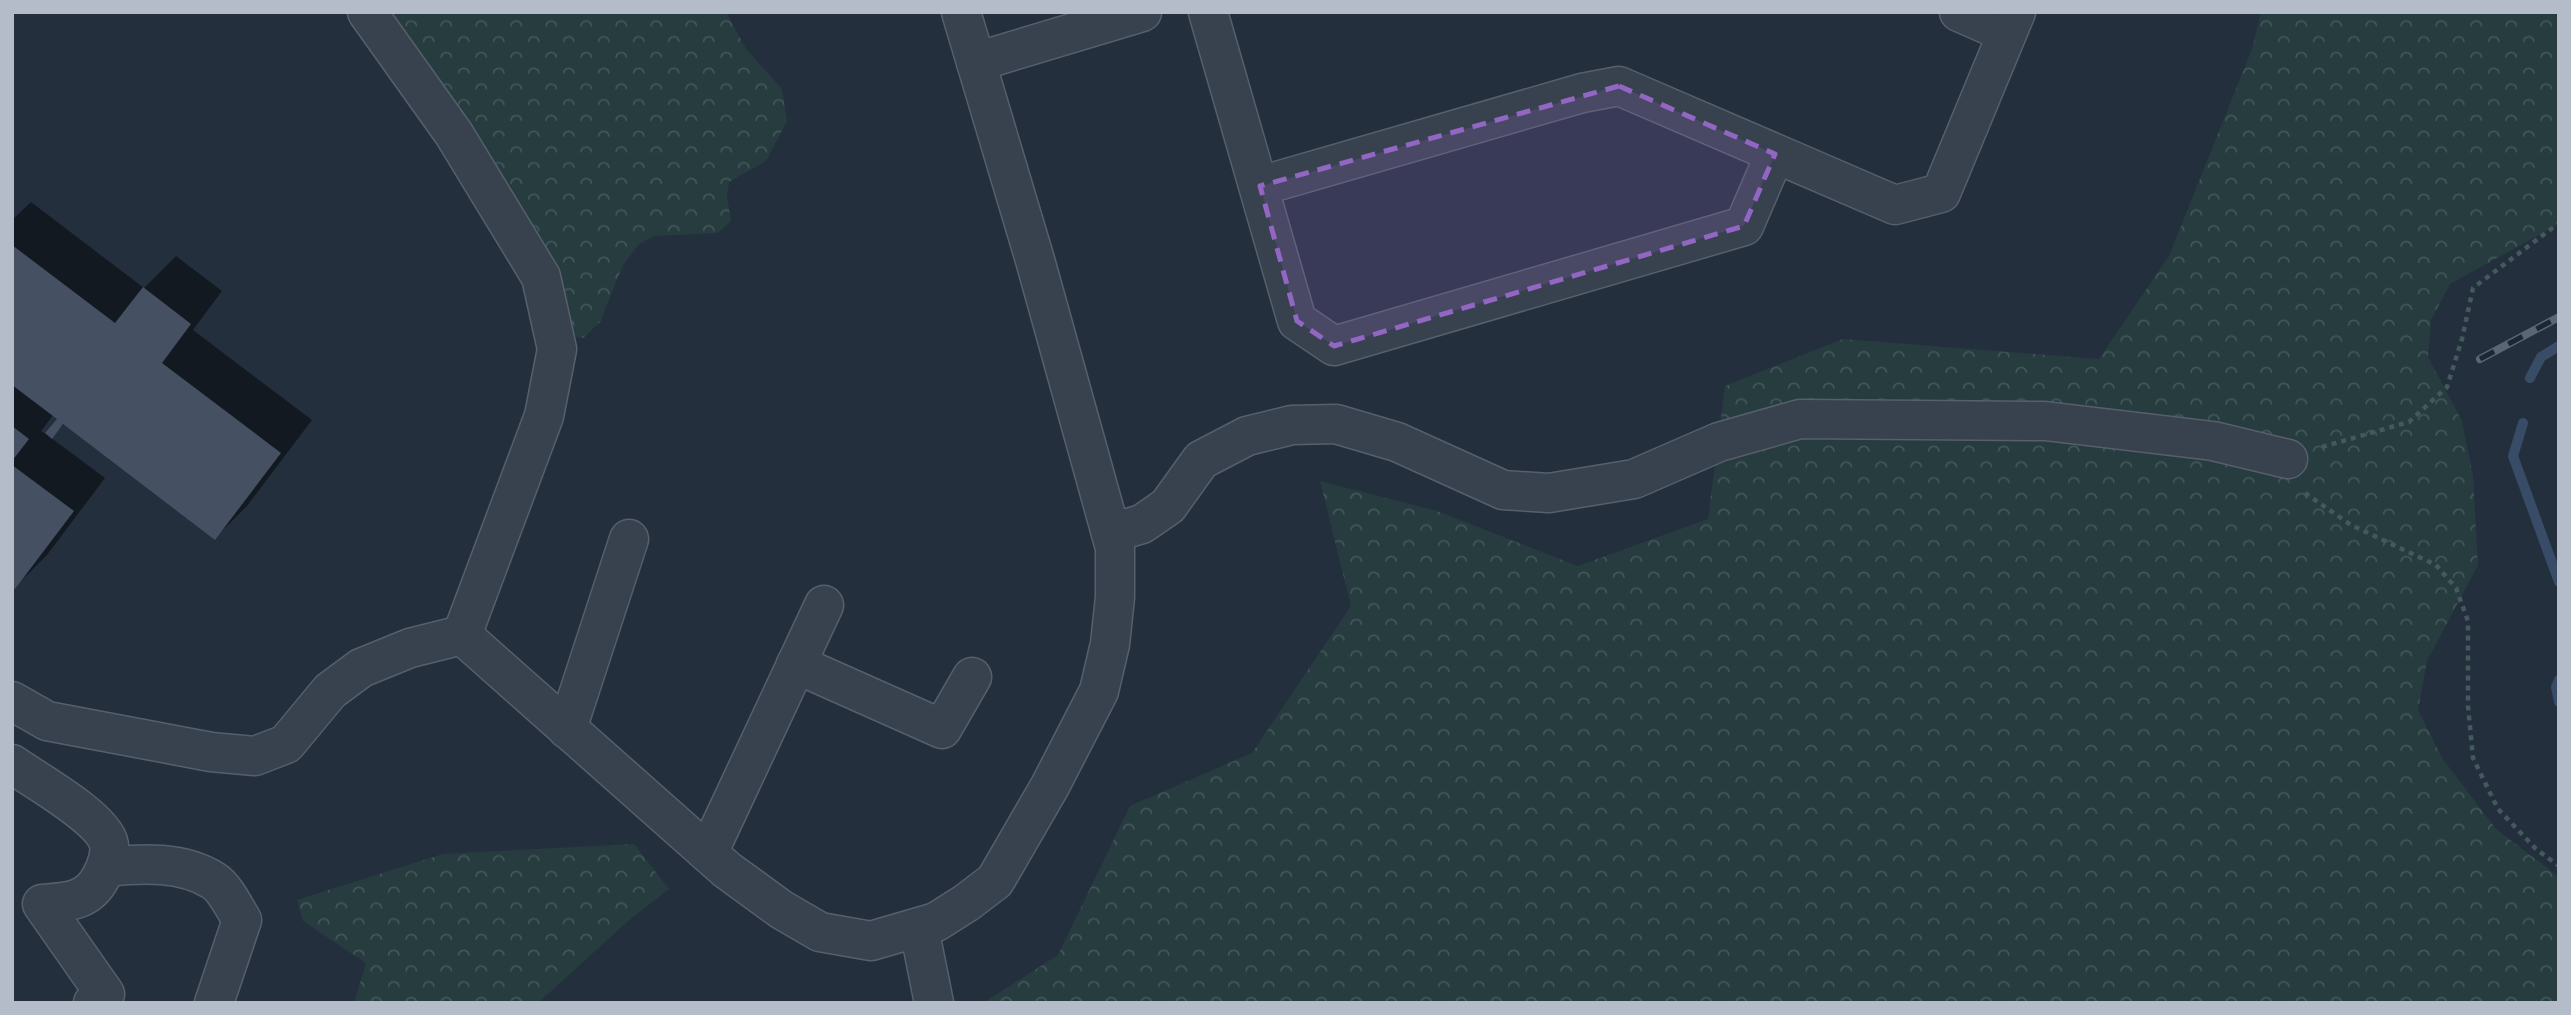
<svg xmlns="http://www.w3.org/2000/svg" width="2571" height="1015" font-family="'Asap Condensed',sans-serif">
<defs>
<pattern id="forest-crowns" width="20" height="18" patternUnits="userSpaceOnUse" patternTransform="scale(1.75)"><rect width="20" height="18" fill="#263c3f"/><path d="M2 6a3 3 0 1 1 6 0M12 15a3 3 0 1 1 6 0" fill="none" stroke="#435659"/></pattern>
</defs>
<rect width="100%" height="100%" fill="#242f3e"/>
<!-- forest -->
<g fill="url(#forest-crowns)">
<path d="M385 12H726L746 49 782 89 787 121 766 161 729 182 727 197 731 221 718 233 654 236 639 244 623 265 600 322 583 338 570 335 557 265Z"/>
<path d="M2261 12H2559V224L2450 284 2431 320 2428 357 2462 421 2473 476 2478 565 2427 661 2418 710 2442 758 2496 829 2559 877V1003H983L1058 955 1130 806 1252 753 1351 606 1320 481 1437 511 1578 566 1708 519 1725 386 1843 339 2099 359 2169 256 2252 49Z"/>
<path d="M634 844 669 889 628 921 538 1003H354L366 963 303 921 297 900 443 854Z"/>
</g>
<!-- shadow -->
<path fill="#0007" fill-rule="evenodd" d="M31 202 144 288 176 256 222 291 193 330 312 420 247 506 215 538 64 424 50 437 105 478 47 555 15 587 12 585V220ZM54 414 59 419 46 434 41 431Z"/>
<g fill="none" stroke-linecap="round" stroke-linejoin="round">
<!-- stream -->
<g stroke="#394c67" stroke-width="10">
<path d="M2530 378 2541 357 2559 346"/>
<path d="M2523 423 2513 456 2559 582"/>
<path d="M2559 680 2556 687 2559 702"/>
</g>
</g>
<!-- building -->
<g fill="#455162">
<path d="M12 245 115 323 143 287 191 324 162 363 281 453 215 540 63 424 52 439 45 433 57 419 12 385Z"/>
<path d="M12 426 29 439 12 461Z"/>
<path d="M12 465 74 511 15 589 12 587Z"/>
</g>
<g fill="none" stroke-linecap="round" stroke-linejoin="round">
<!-- minor casing -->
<g stroke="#565f6c" stroke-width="41">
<g id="minor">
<path d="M367 12 454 134 541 277 557 349 544 416 462 635"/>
<path d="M1208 12 1297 321 1334 346 1744 226 1775 154"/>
<path d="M1959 12 2007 33"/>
<path d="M976 62 1142 12"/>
<path d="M1260 186 1582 93 1619 86 1895 205 1941 193 2016 12"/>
<path d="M1111 533 1142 524 1168 506 1201 460 1247 436 1292 425 1336 424 1397 442 1503 490 1549 493 1634 479 1719 442 1800 419 2045 421 2213 441 2288 459"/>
<path d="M462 635 727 870 782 910 820 932 871 941 936 922 966 903 995 881 1050 786 1099 691 1110 644 1115 597V548L1035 260 961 12"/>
<path d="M796 664 942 729 972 677"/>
<path d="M12 701 47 721 211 752 255 756 286 744 330 691 361 668 410 648 462 635"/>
<path d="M567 729 629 539"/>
<path d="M12 764C36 781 98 815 108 841 112 852 106 868 101 877 88 902 67 902 42 904L105 994 93 1003"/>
<path d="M708 853 824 605"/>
<path d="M107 867C141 863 183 861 214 881 225 888 235 909 242 920L214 1003"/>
<path d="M919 928 934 1003"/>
</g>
</g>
<!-- path -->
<g stroke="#44595c" stroke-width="4.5" stroke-dasharray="5 5" stroke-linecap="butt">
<path d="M2322 447 2409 422 2447 387 2462 339 2473 288 2559 223"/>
<path d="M2305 493 2351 525 2436 565 2456 588 2468 621V706L2473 758 2498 809 2536 849 2559 866"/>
</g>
<!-- minor -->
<use href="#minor" stroke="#38414e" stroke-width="38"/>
<!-- rail casing -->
<g stroke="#5a6575" stroke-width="8">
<path id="rail" d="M2480 359 2559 317"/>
</g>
<!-- rail -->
<use href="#rail" stroke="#1d2633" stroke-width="5" stroke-dasharray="16" stroke-linecap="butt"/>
</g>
<!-- marked area -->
<path fill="#9266c3" fill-opacity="0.2" stroke="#9266c3" stroke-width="5" stroke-dasharray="14 9" stroke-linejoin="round" d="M1619 86 1775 154 1744 226 1334 346 1297 321 1260 186Z"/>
<!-- border -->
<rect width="2571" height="1015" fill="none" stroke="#b4bcc9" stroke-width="28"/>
</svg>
